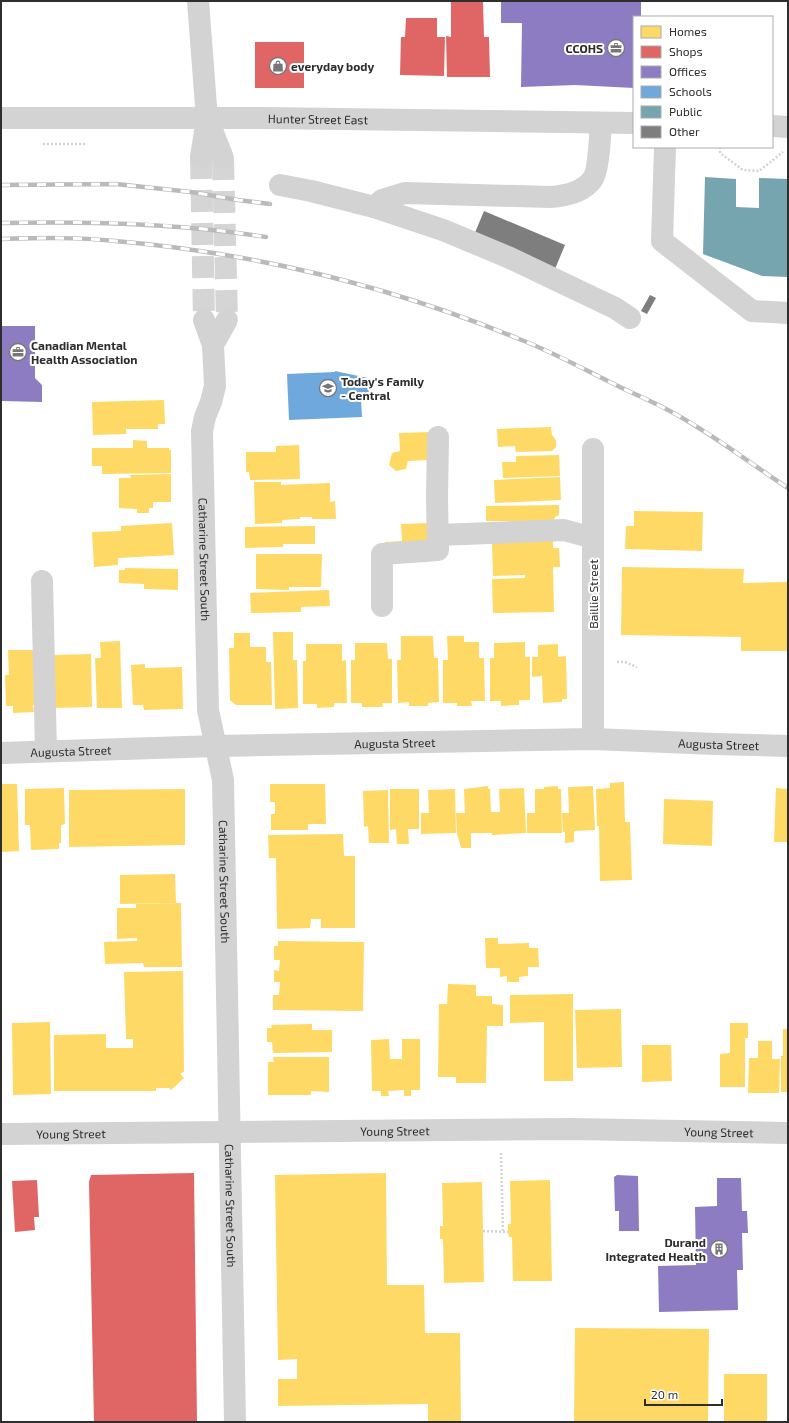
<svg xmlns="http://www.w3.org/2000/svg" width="789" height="1423" font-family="'Exo 2',sans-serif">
<rect width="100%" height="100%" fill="#fff"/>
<!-- homes -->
<g fill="#ffd966">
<path d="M164 400 165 424H158V429H126V434L93 435 92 402Z"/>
<path d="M551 427 552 435 556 440V447L552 451 516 452 515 446 498 447 497 429Z"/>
<path d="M431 432V460L408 461 406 469 396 471 389 465 392 453 400 451 399 433Z"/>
<path d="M133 440 147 441V448H169V450H171V473L102 474V466H92V448H133Z"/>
<path d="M299 445 300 479 250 480 249 472H246V452H276V446Z"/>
<path d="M559 455 560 476 503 478 502 462H516V456Z"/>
<path d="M171 474V502H153V508H149V513H137V509L119 508V478H131L130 475Z"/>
<path d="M560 477 561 500 495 503 494 480Z"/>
<path d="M254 482H281V485L330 483V502L335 501 336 519H312V517H300V519L282 520V523L255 524Z"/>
<path d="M559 505V515L555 517 553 528 517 521H486V506Z"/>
<path d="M634 511 703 512 702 551 625 549 626 526H634Z"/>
<path d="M172 523 174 555 118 558V565L94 567 92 532 121 531V526Z"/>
<path d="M428 523 429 545 384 546 385 542 402 541 401 524Z"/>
<path d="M315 526V544H283V547L245 548V527Z"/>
<path d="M553 539V548H559L560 567H553L554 612 493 613 492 579 525 578V575L493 576 492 542Z"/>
<path d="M256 554H322L321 587H289V590L256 589Z"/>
<path d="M622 567 744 569 743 583 788 582V651H741V637L621 635Z"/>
<path d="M125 568 178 569V590L144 589V584L119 583V570H125Z"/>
<path d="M329 590 330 606 301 607V612L251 613 250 593Z"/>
<path d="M273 632H293V660H297L298 708 275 709Z"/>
<path d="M234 633H250V647H266V662H271L272 705H236L230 700 229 648H234Z"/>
<path d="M401 636H433L434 658H438L439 702 428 703V706H409V702L398 703 397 660H401Z"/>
<path d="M447 636H464V642H479V658H484L485 701H471L472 706H457V703H443V660H448Z"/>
<path d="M120 641 122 708H97L95 658H101L100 642Z"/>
<path d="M525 642V657H530V700H519V705L501 706V701H490V658H494V643Z"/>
<path d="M355 643H387L388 659H392V703H382L383 707H362V703H351V660H355Z"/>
<path d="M306 644H342V661L346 660 347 703H334V707L317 708V704H303V661H306Z"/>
<path d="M558 644V657L566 656 567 699H562V702L543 703 542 676 532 677V657H538V645Z"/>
<path d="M8 650H40L42 705H33L34 712 13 713V706H6L5 675H9Z"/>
<path d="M91 654 92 707 52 708 51 655Z"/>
<path d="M145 664V668L182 667 183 709 144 710 143 705H133L131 665Z"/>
<path d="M624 782 625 822H630L632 880 600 881 599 826H597L596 789 610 788V783Z"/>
<path d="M1 784H17L19 851 2 852Z"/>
<path d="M270 784H325L326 824H308V830H271V814H275V802H270Z"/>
<path d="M488 786V789H490L491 812H500L499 789 524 788 526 833 492 835V833H471V848H461L457 833 456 813H465L464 789Z"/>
<path d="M558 786V789H561L562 833H527V813H535V789H544V787Z"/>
<path d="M593 786 595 830 574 831V842L565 843V832H563L562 813H569L568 787Z"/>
<path d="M64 788 65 824 61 825V843H59V849L31 850 30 825H25V789Z"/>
<path d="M776 788 788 789V842H774Z"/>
<path d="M185 789V845L69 847V790Z"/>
<path d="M390 789H419V829H408L409 844H397L396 829 390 830Z"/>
<path d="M455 789 456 833 421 834V813H429L428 790Z"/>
<path d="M388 790 389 843H369L368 826 364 827 363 791Z"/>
<path d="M664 799 713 801 712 846 663 844Z"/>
<path d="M343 834 344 856H355V928H321V919H311L310 928 277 929 276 858H269L268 835Z"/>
<path d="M175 874 176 903 120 904V875Z"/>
<path d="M181 903 182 967H144L143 963 105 964 104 942 137 941V938L117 939V908H136V904Z"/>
<path d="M485 938H498V944L529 943V948H538L539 967H528V976L519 977V982H507V976L500 977V968H486Z"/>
<path d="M278 941 364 942 363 1011 273 1010V995H279L280 982H274V970L279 971 280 960H274V946H278Z"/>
<path d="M183 971 184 1072 181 1073V1075L184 1078 171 1090 169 1088H156V1091H54V1035L106 1034V1048H133V1039H126L124 972Z"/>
<path d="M448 984 476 985V996H492V1004L503 1005V1026H487L486 1083H456V1077H438L439 1004H447Z"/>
<path d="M573 994V1081H544V1022L510 1023V995Z"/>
<path d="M621 1009 622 1067 577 1068 575 1010Z"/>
<path d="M50 1022 51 1094 13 1095 12 1023Z"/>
<path d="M730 1023H748V1038H745V1087H720V1054L730 1053Z"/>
<path d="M312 1024V1030H332V1052L273 1053 272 1042H267V1028H272L271 1025Z"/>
<path d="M783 1029H788V1092H781V1056H783Z"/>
<path d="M389 1039 390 1059H402V1039H420V1090H411V1096H404V1090L388 1091 389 1096H381V1091H372L371 1040Z"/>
<path d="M758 1041H772V1059H780L779 1093H748L749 1058H758Z"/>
<path d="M642 1045H671L672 1081 642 1082Z"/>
<path d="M273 1057H329V1092L311 1091V1095H268V1062H274Z"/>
<path d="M386 1173 387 1285H424L425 1333H460L461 1422H428V1404L278 1406V1379H297V1359L278 1360 275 1175Z"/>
<path d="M550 1180 552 1281H513L512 1237H509L508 1232V1224H511L510 1181Z"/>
<path d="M482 1182 484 1282 444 1283 443 1239H440V1226H443L442 1183Z"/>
<path d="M575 1328 709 1329 708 1422H574Z"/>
<rect x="724" y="1374" width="43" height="48"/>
</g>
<!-- shops -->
<g fill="#e06666">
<path d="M451 1H483L484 37H489L490 77H447L446 36 451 37Z"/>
<path d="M406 18H437V37H445L444 76 400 75 401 37H405Z"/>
<rect x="255" y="42" width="49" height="46"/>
<path d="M194 1173 197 1422H94L89 1182 91 1175Z"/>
<path d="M37 1180 39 1217H34L35 1230 15 1232 12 1181Z"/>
</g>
<!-- offices -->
<g fill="#8e7cc3">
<path d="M501 1H641V17H634V88L575 85 521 87 522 23H501Z"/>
<path d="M1 326H35V378L42 385V402L1 401Z"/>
<path d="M617 1175 638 1176 639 1231H619V1211H615L614 1177Z"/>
<path d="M717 1178H741L742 1211H747L748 1233H742L743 1270H737L738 1310 659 1312 658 1266 696 1265 695 1207 717 1206Z"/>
</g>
<!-- schools -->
<path fill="#6fa8dc" d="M335 371 368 378 369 398 361 399 362 417 289 420 287 374 335 372Z"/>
<!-- public -->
<path fill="#76a5af" d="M705 177 736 179V207L759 208V178L788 179V277L762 276 703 254Z"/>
<!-- building -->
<g fill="#7e7e7e">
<path d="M484 211 565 245 555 269 474 235Z"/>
<path d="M650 295 656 298 647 314 641 311Z"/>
</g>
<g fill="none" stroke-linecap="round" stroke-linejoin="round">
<!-- minor-tunnel -->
<g stroke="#d5d5d5" stroke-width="22" stroke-dasharray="22 11" stroke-linecap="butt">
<path d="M201 157 204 320"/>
<path d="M223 158 227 320"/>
</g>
<!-- path -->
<g stroke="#d3d3d3" stroke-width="2.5" stroke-dasharray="2 2" stroke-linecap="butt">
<path d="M43 144H86"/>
<path d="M720 147V153L743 170 759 171 783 152"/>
<path d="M617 662H625L637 667"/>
<path d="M501 1153 503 1232"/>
<path d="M483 1231 508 1232"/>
</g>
<!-- minor -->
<g stroke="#d3d3d3" stroke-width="22">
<path d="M198 1 207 119 201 157"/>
<path id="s1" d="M1 118H265L634 123"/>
<path d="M208 120 223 158"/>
<path d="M601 123C600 134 599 172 592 180 582 193 565 196 550 197L405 193 382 200 374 207 443 230 510 258 615 308 630 318"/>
<path d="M772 126 788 127"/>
<path d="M665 147 662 241 752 311 788 313"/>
<path d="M280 185 311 191 374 207"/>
<path id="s2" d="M204 320 213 345 215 386 211 402 205 417 202 431 208 710 223 780 235 1422"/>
<path d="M213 345 227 320"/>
<path d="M438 535 564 530 593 538"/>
<path d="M42 581 46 751"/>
<path d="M382 606V554L438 550 437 498 438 437"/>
<path d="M593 739V449"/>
<path id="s3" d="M1 753 216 746 593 739 715 744 788 746"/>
<path id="s4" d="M1 1134 572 1129 788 1133"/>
</g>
<!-- rail casing -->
<g stroke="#bababa" stroke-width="4.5">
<g id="rail">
<path d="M1 185 116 184 191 192 238 200 270 204"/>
<path d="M1 223C90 221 178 223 266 237"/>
<path d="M1 239C39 238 77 237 115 241 254 253 390 286 519 339 553 352 585 370 618 386 634 394 651 401 668 410 710 432 748 462 788 488"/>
</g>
</g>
<!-- rail -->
<use href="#rail" stroke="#fff" stroke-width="3" stroke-dasharray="9" stroke-linecap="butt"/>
</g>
<!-- icons -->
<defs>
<g id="office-ring" transform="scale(0.9)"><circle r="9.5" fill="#fff" stroke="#777" stroke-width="1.5"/><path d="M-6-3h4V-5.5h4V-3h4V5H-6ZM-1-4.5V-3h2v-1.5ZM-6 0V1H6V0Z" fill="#777"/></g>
<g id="shop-ring" transform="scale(0.9)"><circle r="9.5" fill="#fff" stroke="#777" stroke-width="1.5"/><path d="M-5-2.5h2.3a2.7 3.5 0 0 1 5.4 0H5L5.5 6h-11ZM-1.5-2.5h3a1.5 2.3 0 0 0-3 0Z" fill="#777"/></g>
<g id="school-ring" transform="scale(0.9)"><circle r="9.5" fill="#fff" stroke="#777" stroke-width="1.5"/><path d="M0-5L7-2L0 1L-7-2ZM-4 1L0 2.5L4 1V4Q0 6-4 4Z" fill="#777"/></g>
<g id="building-ring" transform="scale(0.9)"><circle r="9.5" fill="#fff" stroke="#777" stroke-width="1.5"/><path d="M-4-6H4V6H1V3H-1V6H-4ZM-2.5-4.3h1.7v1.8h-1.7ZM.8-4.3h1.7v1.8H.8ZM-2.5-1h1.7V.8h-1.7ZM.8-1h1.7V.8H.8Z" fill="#777"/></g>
</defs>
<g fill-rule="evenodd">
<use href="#office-ring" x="616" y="48"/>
<use href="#shop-ring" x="278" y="66"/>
<use href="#office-ring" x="18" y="352"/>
<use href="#school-ring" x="328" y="388"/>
<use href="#building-ring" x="719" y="1249"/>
</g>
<g text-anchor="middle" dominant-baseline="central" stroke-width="4" stroke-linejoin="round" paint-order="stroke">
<!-- poi labels -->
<g font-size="12" font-weight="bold" fill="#2e2e2e" stroke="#fff" text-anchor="start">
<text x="603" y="48" text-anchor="end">CCOHS</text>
<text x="291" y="66">everyday body</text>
<text x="31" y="345">Canadian Mental<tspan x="31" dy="14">Health Association</tspan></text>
<text x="341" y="381">Today's Family<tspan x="341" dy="14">- Central</tspan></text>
<text x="706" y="1242" text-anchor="end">Durand<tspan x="706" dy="14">Integrated Health</tspan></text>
</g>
<!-- street labels -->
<g font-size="12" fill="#2e2e2e" stroke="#fff">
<text stroke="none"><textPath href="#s1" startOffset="317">Hunter Street East</textPath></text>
<text stroke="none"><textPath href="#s2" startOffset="243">Catharine Street South</textPath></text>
<text transform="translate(593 594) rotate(-90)">Baillie Street</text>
<text stroke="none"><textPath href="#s3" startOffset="394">Augusta Street</textPath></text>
<text stroke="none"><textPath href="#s3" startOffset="718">Augusta Street</textPath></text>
<text stroke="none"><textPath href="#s3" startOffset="70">Augusta Street</textPath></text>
<text stroke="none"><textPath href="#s2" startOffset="567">Catharine Street South</textPath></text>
<text stroke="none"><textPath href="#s4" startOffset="394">Young Street</textPath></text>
<text stroke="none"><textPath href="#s4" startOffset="718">Young Street</textPath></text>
<text stroke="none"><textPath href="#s4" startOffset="70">Young Street</textPath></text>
<text stroke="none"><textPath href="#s2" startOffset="891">Catharine Street South</textPath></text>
</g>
</g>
<!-- border -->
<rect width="789" height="1423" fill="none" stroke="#2e2e2e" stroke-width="4"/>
<!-- legend -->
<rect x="633" y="16" width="140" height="132" fill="#ffffff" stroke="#ababab"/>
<rect x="641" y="26" width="20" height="12" fill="#ffd966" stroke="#ababab"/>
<text x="669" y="36" font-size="12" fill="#2e2e2e">Homes</text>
<rect x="641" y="46" width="20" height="12" fill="#e06666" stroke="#ababab"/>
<text x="669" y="56" font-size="12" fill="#2e2e2e">Shops</text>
<rect x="641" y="66" width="20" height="12" fill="#8e7cc3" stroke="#ababab"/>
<text x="669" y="76" font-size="12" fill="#2e2e2e">Offices</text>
<rect x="641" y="86" width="20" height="12" fill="#6fa8dc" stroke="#ababab"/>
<text x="669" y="96" font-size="12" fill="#2e2e2e">Schools</text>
<rect x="641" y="106" width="20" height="12" fill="#76a5af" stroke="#ababab"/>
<text x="669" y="116" font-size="12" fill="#2e2e2e">Public</text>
<rect x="641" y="126" width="20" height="12" fill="#7e7e7e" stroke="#ababab"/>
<text x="669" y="136" font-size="12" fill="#2e2e2e">Other</text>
<!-- scale -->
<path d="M645 1399v6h77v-6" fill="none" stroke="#2e2e2e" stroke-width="2"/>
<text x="651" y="1399" font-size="12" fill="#2e2e2e" stroke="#ffffff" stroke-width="3" paint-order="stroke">20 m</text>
</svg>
